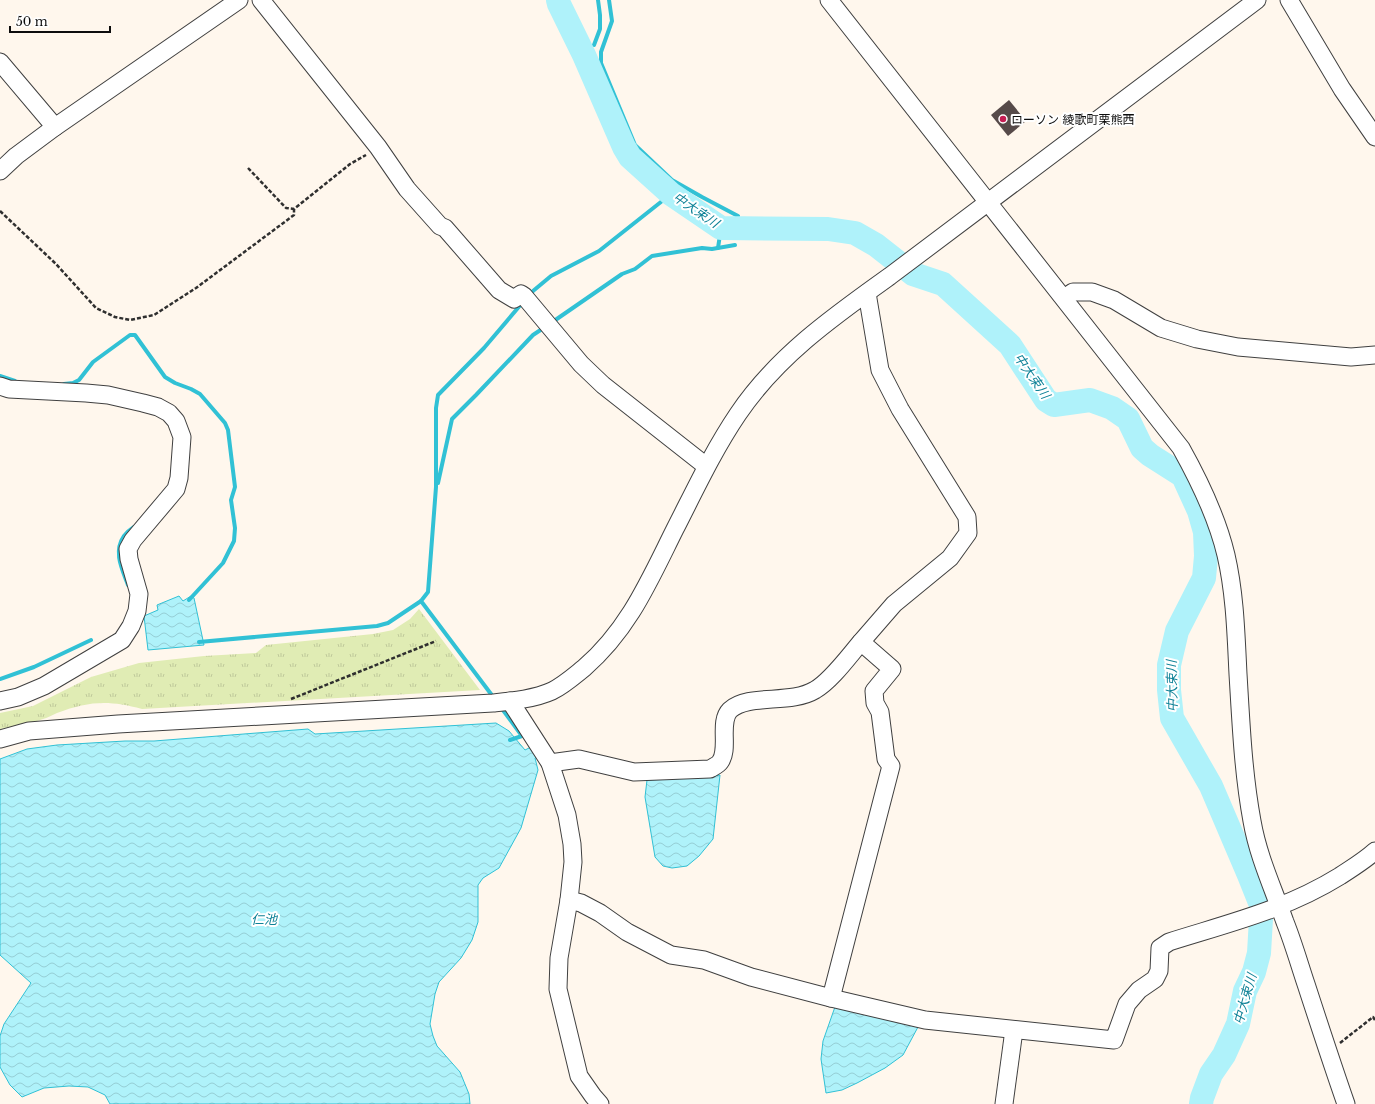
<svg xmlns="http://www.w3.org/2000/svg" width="1375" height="1104" font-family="'Libre Baskerville','Noto Sans JP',serif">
<defs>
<pattern id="grass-tufts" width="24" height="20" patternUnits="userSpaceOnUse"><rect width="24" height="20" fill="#e0ecb4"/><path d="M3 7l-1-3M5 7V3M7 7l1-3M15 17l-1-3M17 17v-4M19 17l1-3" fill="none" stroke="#bfc99a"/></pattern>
<pattern id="water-waves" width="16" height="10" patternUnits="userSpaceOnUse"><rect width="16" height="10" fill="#aff2fa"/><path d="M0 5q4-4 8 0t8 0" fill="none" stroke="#95ced5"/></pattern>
</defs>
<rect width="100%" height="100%" fill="#fff7ed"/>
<!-- grass -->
<path fill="url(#grass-tufts)" d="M419 609 480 690 142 709C109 700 89 701 57 713 52 715 47 718 43 719 29 724 14 726 0 729V713L33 706 91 677 139 663 204 656 256 653 266 645 373 634 393 630 410 619Z"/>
<!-- water -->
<g fill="url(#water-waves)" stroke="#31c1d5">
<path d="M179 596 183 601 191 596 194 598 204 645 148 650 144 616 158 610 157 605Z"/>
<path d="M496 723 509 731 525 750 533 746 539 755 535 758 538 770 521 828 499 868 483 878 478 885V922L472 940 461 958 439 982 435 994 430 1024 433 1036 437 1046 460 1072 469 1094 470 1104H110L105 1095 88 1087 69 1086 44 1088 22 1097 10 1085 0 1067V1036L4 1024 31 983 0 955V759L27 749 57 745 125 741H154L308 729 315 734Z"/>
<path d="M720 775 713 839 699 856 687 866 672 868 663 866 655 857 645 797 647 780 710 777Z"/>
<path d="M836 1004 918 1027 903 1055 885 1068 857 1083 842 1090 826 1093 821 1059 823 1041Z"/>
</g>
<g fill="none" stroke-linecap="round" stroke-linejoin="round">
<!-- stream -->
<g stroke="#31c1d5" stroke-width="4">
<path d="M609 0 612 21 601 52V63L635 145 672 180 702 197 738 216"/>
<path d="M594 45 600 29V15L598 0"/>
<path d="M718 248 721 228"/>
<path d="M529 296 533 291 551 276 599 251 671 194"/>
<path d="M551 323 622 274 635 269 652 256 702 248 712 249 735 245"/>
<path d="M0 376 15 381"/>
<path d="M64 384 73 383 79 380 93 362 130 335H135L165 377 175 383 191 389 200 394 225 423 228 430 235 487 231 500 235 528 234 541 223 563 189 600"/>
<path d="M438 483 452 419 476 395 533 335 545 327"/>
<path d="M128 585C122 569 113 552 124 536 127 532 131 529 134 527"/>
<path d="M199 642 377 626 388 623 421 601"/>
<path d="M0 679 34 667 91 640"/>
<path d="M494 698 421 601 428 592 436 487V408L438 395 484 348 523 302"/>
<path d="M500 706 522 736 510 740"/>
</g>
<!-- river -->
<path stroke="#aff2fa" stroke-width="24" d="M558 0 559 4 584 55 624 147 630 157 671 194 721 228 828 229 855 233 876 245 913 274 943 284 1010 345 1046 400 1054 405 1090 400 1112 408 1128 419 1142 448 1150 455 1183 476 1199 511 1205 532 1206 556 1204 578 1177 631 1169 665V690L1172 718 1211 786 1249 875 1261 905V919L1259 953 1254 972 1245 991 1238 1024 1224 1055 1211 1074 1202 1098 1201 1104"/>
</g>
<!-- building -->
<path fill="#564a49" d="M1009 100 1026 121 1008 136 991 115Z"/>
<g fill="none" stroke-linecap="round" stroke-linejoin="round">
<!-- minor casing -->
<g stroke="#404040" stroke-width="19">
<g id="minor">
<path d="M261 0 378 147 407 189 440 226 445 228 499 290 514 299 521 294 524 296 581 364 603 385 706 466"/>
<path d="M829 0 1181 448C1200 482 1217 517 1226 555 1235 594 1236 634 1238 674 1241 723 1243 772 1252 821 1258 856 1273 888 1285 922 1293 942 1299 963 1306 984 1319 1024 1332 1064 1346 1104"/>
<path d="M1289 0 1342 89 1375 137"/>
<path d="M0 62 55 127 239 0"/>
<path d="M0 171 16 156 55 127"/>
<path d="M1064 298 1073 292H1092L1114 300 1161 328 1197 339 1238 347 1351 357 1375 355"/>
<path d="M0 386 9 389 86 393 108 395 143 403 158 407 169 413 176 421 182 437 179 478 176 489 133 540 128 549 129 559 139 594 137 611 131 626 122 640 44 686 18 697 0 701"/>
<path d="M510 701 550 763 567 815 572 844 573 862 569 900 559 958 558 989 579 1076 593 1096 600 1104"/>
<path d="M0 739 29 731 118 724 493 703C512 701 534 699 552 691 564 685 574 676 584 668 629 629 649 581 675 529 695 490 713 451 738 414 777 356 834 316 890 276L1257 0"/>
<path d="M550 763 579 759 634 772 710 769C713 767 718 765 720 762 730 749 718 722 730 710 749 693 790 705 815 690 831 681 849 656 861 642"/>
<path d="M569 900 581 903 600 913 627 932 671 955 704 960 751 977 831 998 925 1020 1114 1040 1127 1004 1139 990 1155 979 1159 971 1160 948 1169 942C1229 923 1285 910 1340 876 1352 868 1364 861 1375 851"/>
<path d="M831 998 891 766 886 759 880 712 875 703 874 691 892 669 861 642 894 604 950 558 968 533 967 517 900 409 880 370 867 293"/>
<path d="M1004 1104 1014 1030"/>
</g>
</g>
<!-- path -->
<g stroke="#2f2f2f" stroke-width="2.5" stroke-dasharray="4 2" stroke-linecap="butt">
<path d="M248 168 286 208 294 209 350 164 366 155"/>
<path d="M0 211 56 264 96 308 115 317 130 320 154 315 196 288 294 215V209"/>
<path d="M291 699 436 641"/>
<path d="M1340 1043 1373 1017 1375 1020"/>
</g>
<!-- minor -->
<use href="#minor" stroke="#fff" stroke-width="17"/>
</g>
<!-- markers -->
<circle fill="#c51d53" stroke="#fff" stroke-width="1.5" cx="1003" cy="119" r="4"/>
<g text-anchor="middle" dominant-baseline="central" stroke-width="4" stroke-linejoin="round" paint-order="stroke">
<!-- poi labels -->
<g font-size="12" fill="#0d0d0d" stroke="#fff" text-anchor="start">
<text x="1011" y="119">ローソン 綾歌町栗熊西</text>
</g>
<!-- water labels -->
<g font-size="13" font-style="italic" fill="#0f8297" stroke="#fff">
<text transform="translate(696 210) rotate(34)">中大束川</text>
<text transform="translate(1032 376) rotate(55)">中大束川</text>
<text transform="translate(1172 686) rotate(-91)">中大束川</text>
<text x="264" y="919">仁池</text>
<text transform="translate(1245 999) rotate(-74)">中大束川</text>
</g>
</g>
<!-- scale -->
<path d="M10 26v6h100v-6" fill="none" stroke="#0d0d0d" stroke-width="2"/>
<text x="16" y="26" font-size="12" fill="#0d0d0d" stroke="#ffffff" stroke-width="3" paint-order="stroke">50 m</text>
</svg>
